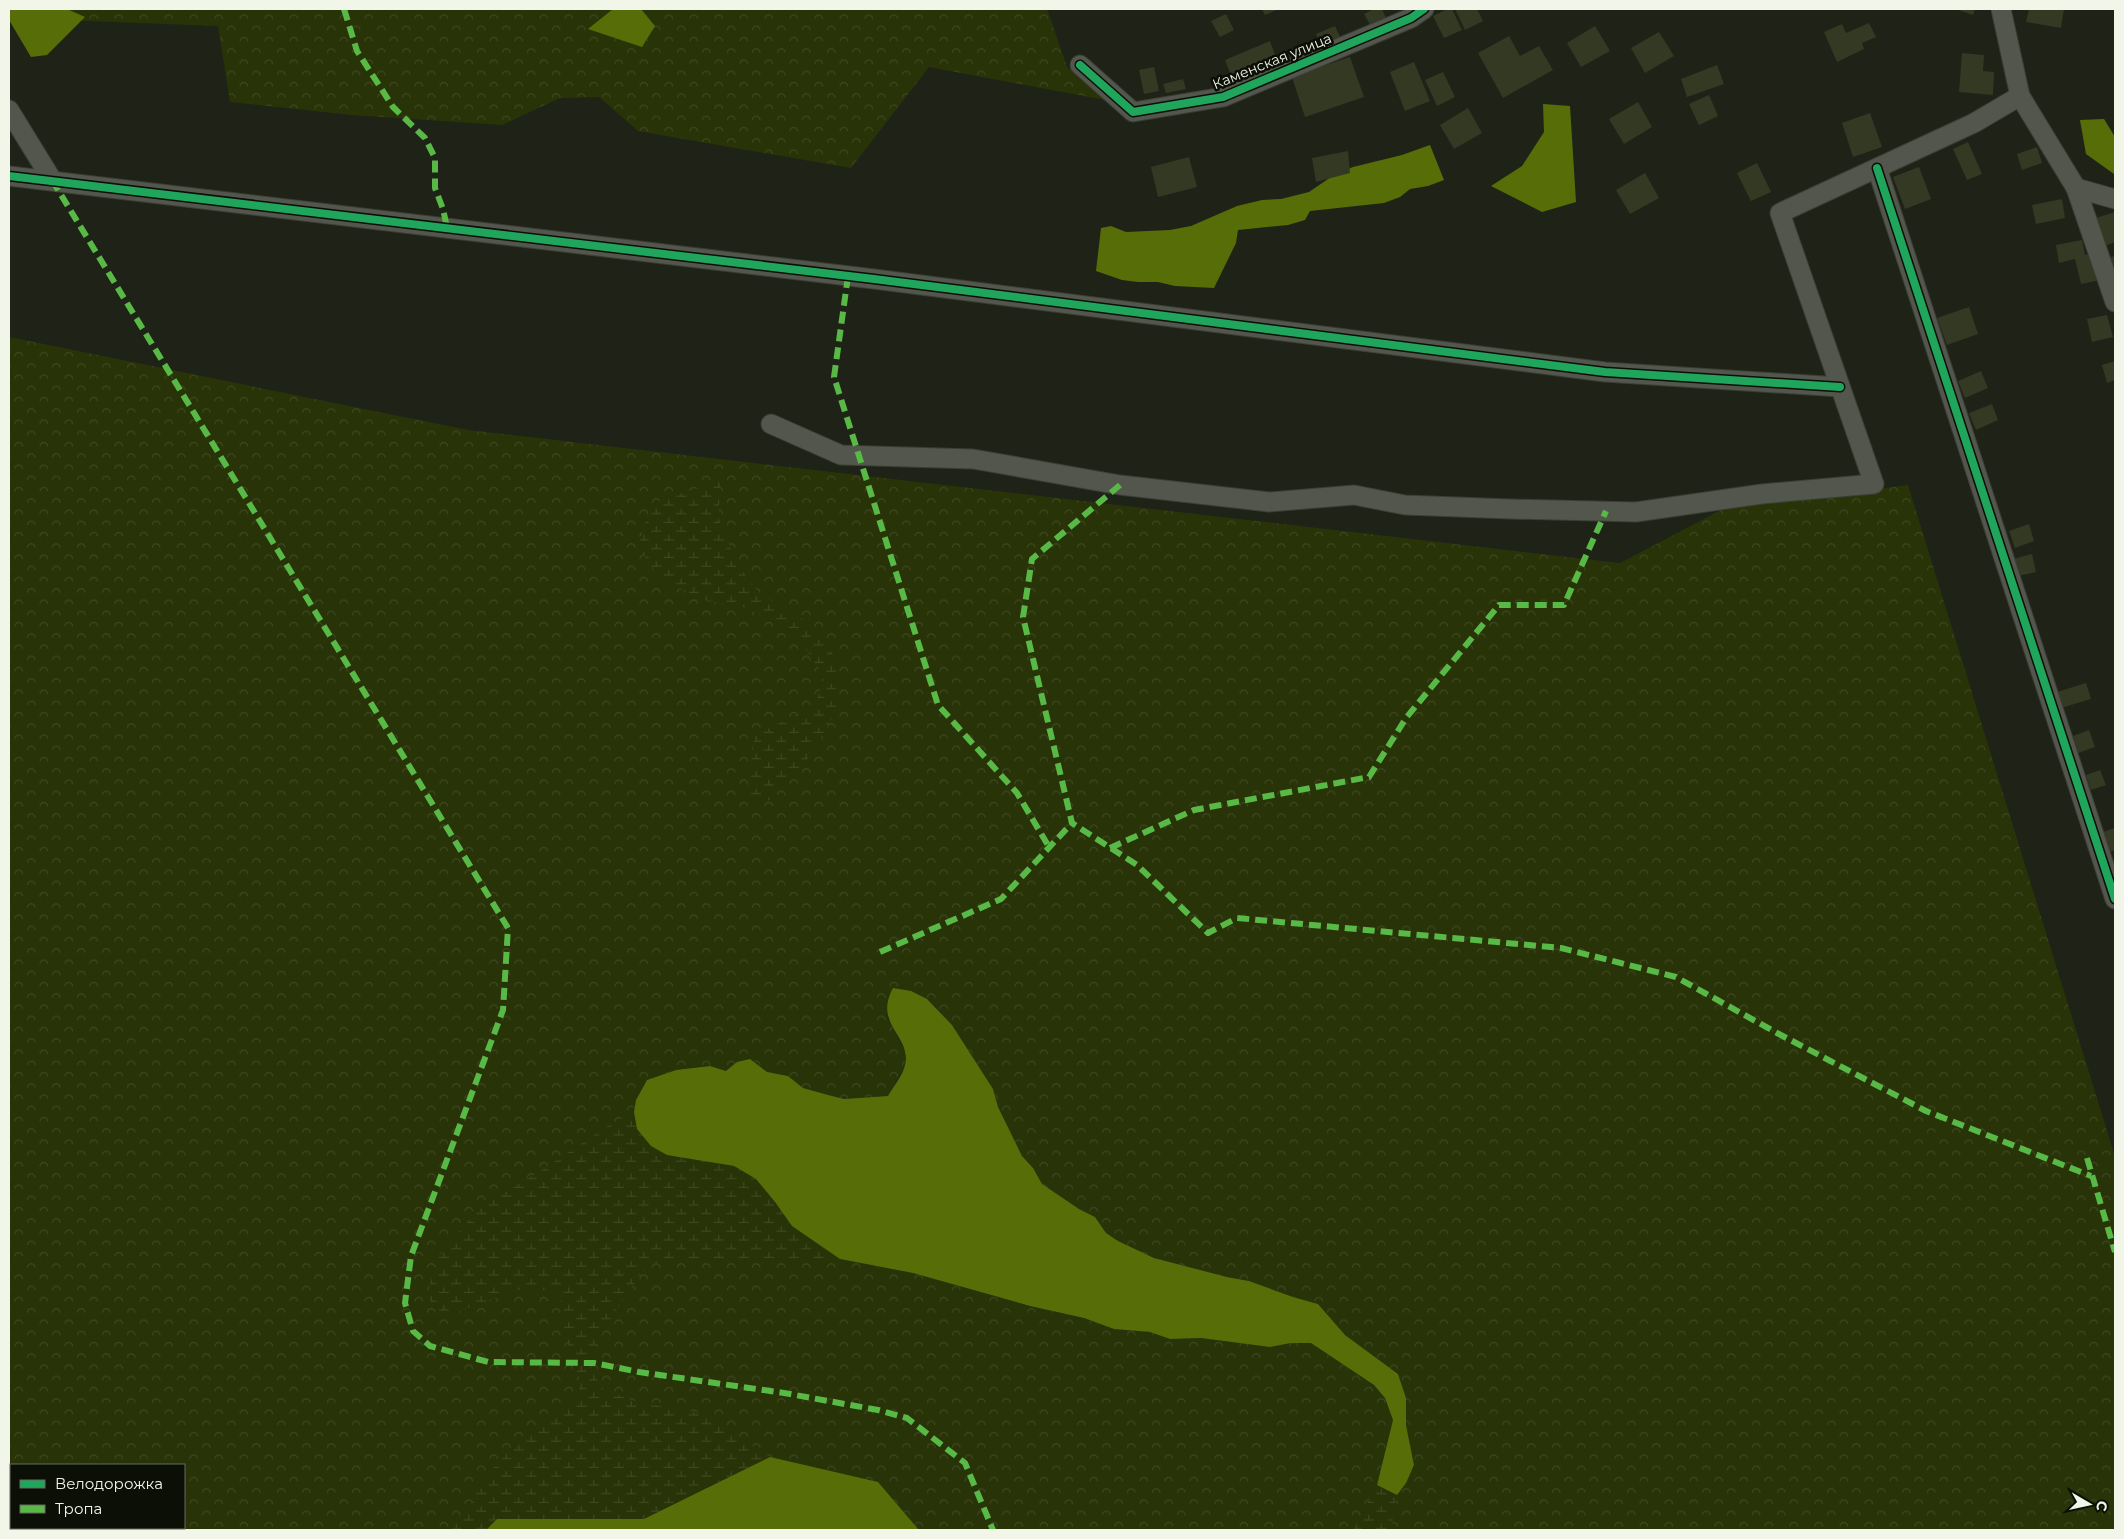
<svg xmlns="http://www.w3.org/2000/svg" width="2124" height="1539" font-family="Montserrat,sans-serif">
<defs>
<pattern id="forest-crowns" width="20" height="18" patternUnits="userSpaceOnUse" patternTransform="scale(1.25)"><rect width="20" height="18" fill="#293308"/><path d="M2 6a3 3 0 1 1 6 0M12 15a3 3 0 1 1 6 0" fill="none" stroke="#3e4720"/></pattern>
<pattern id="wetland-marsh" width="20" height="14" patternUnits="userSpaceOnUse" patternTransform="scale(1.25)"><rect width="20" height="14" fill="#293308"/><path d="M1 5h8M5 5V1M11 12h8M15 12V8" fill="none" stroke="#3e4720"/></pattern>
</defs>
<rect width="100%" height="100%" fill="#1f2217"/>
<!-- forest -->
<g fill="url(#forest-crowns)" fill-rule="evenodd">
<path d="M9 9H613L589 29 655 26 641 9H1047L1067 67 1105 100 929 67 851 168 638 131 599 97 560 98 502 125 352 115 230 102 218 26 9 18Z"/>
<path d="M9 337 468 430 1620 563 1721 510 1908 485 2115 1157V1530H919L878 1482 644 1519H497L486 1530H9ZM927 999 952 1025 993 1089 998 1107 1022 1156 1033 1168 1041 1184 1079 1209 1095 1217 1106 1233 1118 1241 1154 1258 1227 1277 1249 1281 1293 1297 1318 1304 1345 1335 1398 1374 1406 1398V1425L1414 1465 1377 1485 1393 1420 1385 1398 1374 1385 1311 1343H1291L1270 1347 1201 1338 1170 1339 1150 1332 1114 1329 1084 1318 1030 1306 913 1273 840 1259 634 1112 636 1100 647 1080 676 1070 710 1066 726 1071 750 1059 767 1072 788 1076 803 1088 828 1095 844 1099 888 1096 905 1066V1051L887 1017ZM11 1465H184V1528H11Z"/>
</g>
<!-- wetland -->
<g fill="url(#wetland-marsh)">
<path d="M722 472 718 517 737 564 760 594 810 623 837 660 836 711 812 754 771 799 749 809 748 780 755 736 787 719 816 706 823 675 793 630 741 606 707 601 660 579 638 547 646 520 660 500 702 487Z"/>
<path d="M634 1112 638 1129 667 1155 734 1166 756 1179 775 1202 792 1226 840 1259H718L649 1263C626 1296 599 1328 590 1368L604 1390 634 1401 699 1413 770 1457 644 1519H497L486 1530H450L471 1507 476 1487 524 1434 576 1402 581 1383 565 1335 559 1290H517L444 1317 427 1297 436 1260 479 1208 539 1172 606 1127Z"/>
<path d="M1377 1485 1397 1495 1391 1530H1353Z"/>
</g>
<!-- water -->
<g fill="#576e08">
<path d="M9 9H67L85 17 47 55 31 57 9 20Z"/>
<path d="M613 9H641L655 26 642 47 588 29Z"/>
<path d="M1543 104 1570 106 1576 202 1542 212 1491 186 1522 166 1544 132Z"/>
<path d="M2104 119 2115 137 2114 174 2086 154 2080 120Z"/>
<path d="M1430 145 1444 180 1428 186 1410 189 1400 197 1384 203 1310 211 1305 220 1288 225 1238 230 1236 243 1214 288 1175 286 1158 282H1138L1122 280 1096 271 1101 228 1111 226 1126 232 1170 230 1191 226 1237 206 1262 200 1281 199 1309 192 1334 175 1353 167 1402 155Z"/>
<path d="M893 988 911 991 927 999 952 1025 993 1089 998 1107 1022 1156 1033 1168 1042 1184 1079 1209 1095 1217 1106 1233 1118 1241 1154 1258 1227 1277 1249 1281 1293 1297 1318 1304 1345 1335 1398 1374 1406 1398V1425L1414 1465 1406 1483 1397 1495 1377 1485 1393 1420 1385 1398 1374 1385 1311 1343H1291L1270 1347 1201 1338 1170 1339 1150 1332 1114 1329 1084 1318 1030 1306 913 1273 840 1259 792 1226 775 1202 756 1179 734 1166 667 1155 651 1146 637 1129 634 1112 636 1100 647 1080 676 1070 710 1066 726 1071 737 1062 750 1059 767 1072 788 1076 803 1088 828 1095 844 1099 888 1096C893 1087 903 1075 905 1065 912 1036 873 1025 893 988Z"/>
<path d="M770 1457 878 1482 919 1530H486L497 1519H644Z"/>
</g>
<!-- building -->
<g fill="#343924">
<path d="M1262 9H1279L1265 15Z"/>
<path d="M1374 9H1382L1387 20 1372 28 1364 14Z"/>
<path d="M1447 9H1452L1462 30 1444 38 1433 16Z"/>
<path d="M1455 9H1477L1483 21 1465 30Z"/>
<path d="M1956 9H1975L1973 15Z"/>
<path d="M2029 9H2064L2061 28 2026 22Z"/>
<path d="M1226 14 1234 30 1220 37 1211 21Z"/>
<path d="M1869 23 1876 37 1862 43 1864 49 1837 62 1824 32 1842 24 1846 33Z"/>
<path d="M1335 26 1342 41 1322 49 1316 34Z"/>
<path d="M1595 26 1610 51 1581 67 1567 43Z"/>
<path d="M1659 32 1674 56 1645 73 1631 48Z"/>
<path d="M1509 36 1520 56 1539 46 1553 70 1503 98 1478 53Z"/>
<path d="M1270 41 1278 63 1233 81 1225 60Z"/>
<path d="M1962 53 1984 55 1983 71 1994 72 1993 95 1959 92Z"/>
<path d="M1350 57 1364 97 1305 117 1292 77Z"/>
<path d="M1414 62 1430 101 1405 111 1390 72Z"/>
<path d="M1717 65 1724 84 1687 97 1681 79Z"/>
<path d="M1154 67 1159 91 1144 94 1139 70Z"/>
<path d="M1443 72 1455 97 1437 106 1425 80Z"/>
<path d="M1183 79 1186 89 1166 93 1163 84Z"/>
<path d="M1709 95 1718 116 1699 125 1689 104Z"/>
<path d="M1638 102 1652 127 1624 144 1609 119Z"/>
<path d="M1468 108 1482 133 1454 149 1440 125Z"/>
<path d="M1870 113 1882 147 1853 157 1842 123Z"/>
<path d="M1968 142 1982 174 1967 180 1953 149Z"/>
<path d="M2037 147 2042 163 2022 170 2017 154Z"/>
<path d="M1348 151 1350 173 1316 182 1312 158Z"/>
<path d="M1189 157 1197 187 1158 197 1151 167Z"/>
<path d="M1757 163 1771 192 1751 201 1737 173Z"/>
<path d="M1919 167 1931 199 1905 209 1893 177Z"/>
<path d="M1645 173 1659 198 1630 214 1616 190Z"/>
<path d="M2062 199 2065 218 2036 224 2032 205Z"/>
<path d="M2115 212V242L2102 247 2093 219Z"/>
<path d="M2082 240 2085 255 2094 253 2100 280 2081 284 2075 259 2059 263 2056 245Z"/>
<path d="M2115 256V288L2107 258Z"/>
<path d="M1969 307 1978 334 1947 345 1937 318Z"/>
<path d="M2107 315 2113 337 2092 342 2087 319Z"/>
<path d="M2115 361V380L2107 383 2102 365Z"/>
<path d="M1981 371 1988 388 1965 398 1958 381Z"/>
<path d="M1992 404 1998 420 1976 430 1969 413Z"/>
<path d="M2029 524 2034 541 2015 548 2009 531Z"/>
<path d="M2032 554 2036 572 2018 576 2013 559Z"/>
<path d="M2086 683 2091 699 2061 708 2057 692Z"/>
<path d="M2089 730 2095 747 2078 753 2073 736Z"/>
<path d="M2100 770 2106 785 2091 790 2086 775Z"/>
<path d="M2115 828V850L2110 852 2103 832Z"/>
</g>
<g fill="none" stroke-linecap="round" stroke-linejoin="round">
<!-- minor casing -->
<g stroke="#3b3e34" stroke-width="21">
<g id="minor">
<path d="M2001 9 2020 96 2076 188 2115 302"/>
<path d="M1080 65 1133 112 1223 97 1411 18 1424 9"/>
<path d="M9 110 52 180"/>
<path d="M1877 168 2115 899"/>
<path d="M9 176 874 279 1605 372 1840 387"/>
<path d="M2076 188 2115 199"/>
<path d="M771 424 841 455 973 459 1120 485 1269 502 1354 495 1405 505 1510 509 1636 512 1762 494 1874 484 1780 213 1974 123 2020 96"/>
</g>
</g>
<!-- minor -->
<use href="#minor" stroke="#53564d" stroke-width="19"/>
<!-- quiet -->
<g stroke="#58b947" stroke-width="6" stroke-dasharray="12 6" stroke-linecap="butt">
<path d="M344 9 357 51 393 107 425 138 435 158V188L443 209 447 228"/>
<path d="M52 180 508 928 503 1010 411 1256 405 1303 413 1331 430 1346 488 1362 594 1363 639 1372 784 1393 878 1410 907 1418 965 1463 993 1530"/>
<path d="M848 276 834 377 938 705 1017 793 1049 847"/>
<path d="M1120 485 1032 559 1023 617 1072 823 1137 865 1208 933 1237 918 1561 948 1676 977 1777 1033 1926 1111 2091 1176"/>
<path d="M1110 848 1194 810 1369 777 1406 718 1499 605H1564L1606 511"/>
<path d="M880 952 1001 899 1072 823"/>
<path d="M2087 1158 2115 1252"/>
</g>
<!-- cycleway casing -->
<g stroke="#0c0f06" stroke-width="11">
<g id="cycleway">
<path d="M1080 65 1133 112 1223 97 1411 18 1424 9"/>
<path d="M1877 168 2115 899"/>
<path d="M9 176 874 279 1605 372 1840 387"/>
</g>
</g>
<!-- cycleway -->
<use href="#cycleway" stroke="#20a55d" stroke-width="8"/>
</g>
<g text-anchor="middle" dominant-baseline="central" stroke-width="5" stroke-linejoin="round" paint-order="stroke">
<!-- street labels -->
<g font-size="14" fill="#f1f6e8" stroke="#0c0f06">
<text transform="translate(1272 61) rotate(-22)">Каменская улица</text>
</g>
</g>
<!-- border -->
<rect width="2124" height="1539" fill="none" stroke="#f1f6e8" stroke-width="20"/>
<!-- legend -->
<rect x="10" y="1464" width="175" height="65" fill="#0c0f06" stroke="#686b60"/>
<rect x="20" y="1480" width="25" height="8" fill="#20a55d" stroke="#686b60"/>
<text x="55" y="1489" font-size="15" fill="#f1f6e8">Велодорожка</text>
<rect x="20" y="1505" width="25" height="8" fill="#58b947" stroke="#686b60"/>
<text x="55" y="1514" font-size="15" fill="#f1f6e8">Тропа</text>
<!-- north arrow -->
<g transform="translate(2089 1504) rotate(99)" stroke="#0c0f06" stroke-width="4" paint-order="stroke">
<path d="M0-4L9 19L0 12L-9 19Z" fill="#f1f6e8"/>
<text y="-8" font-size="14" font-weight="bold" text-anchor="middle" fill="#f1f6e8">С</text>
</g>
</svg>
